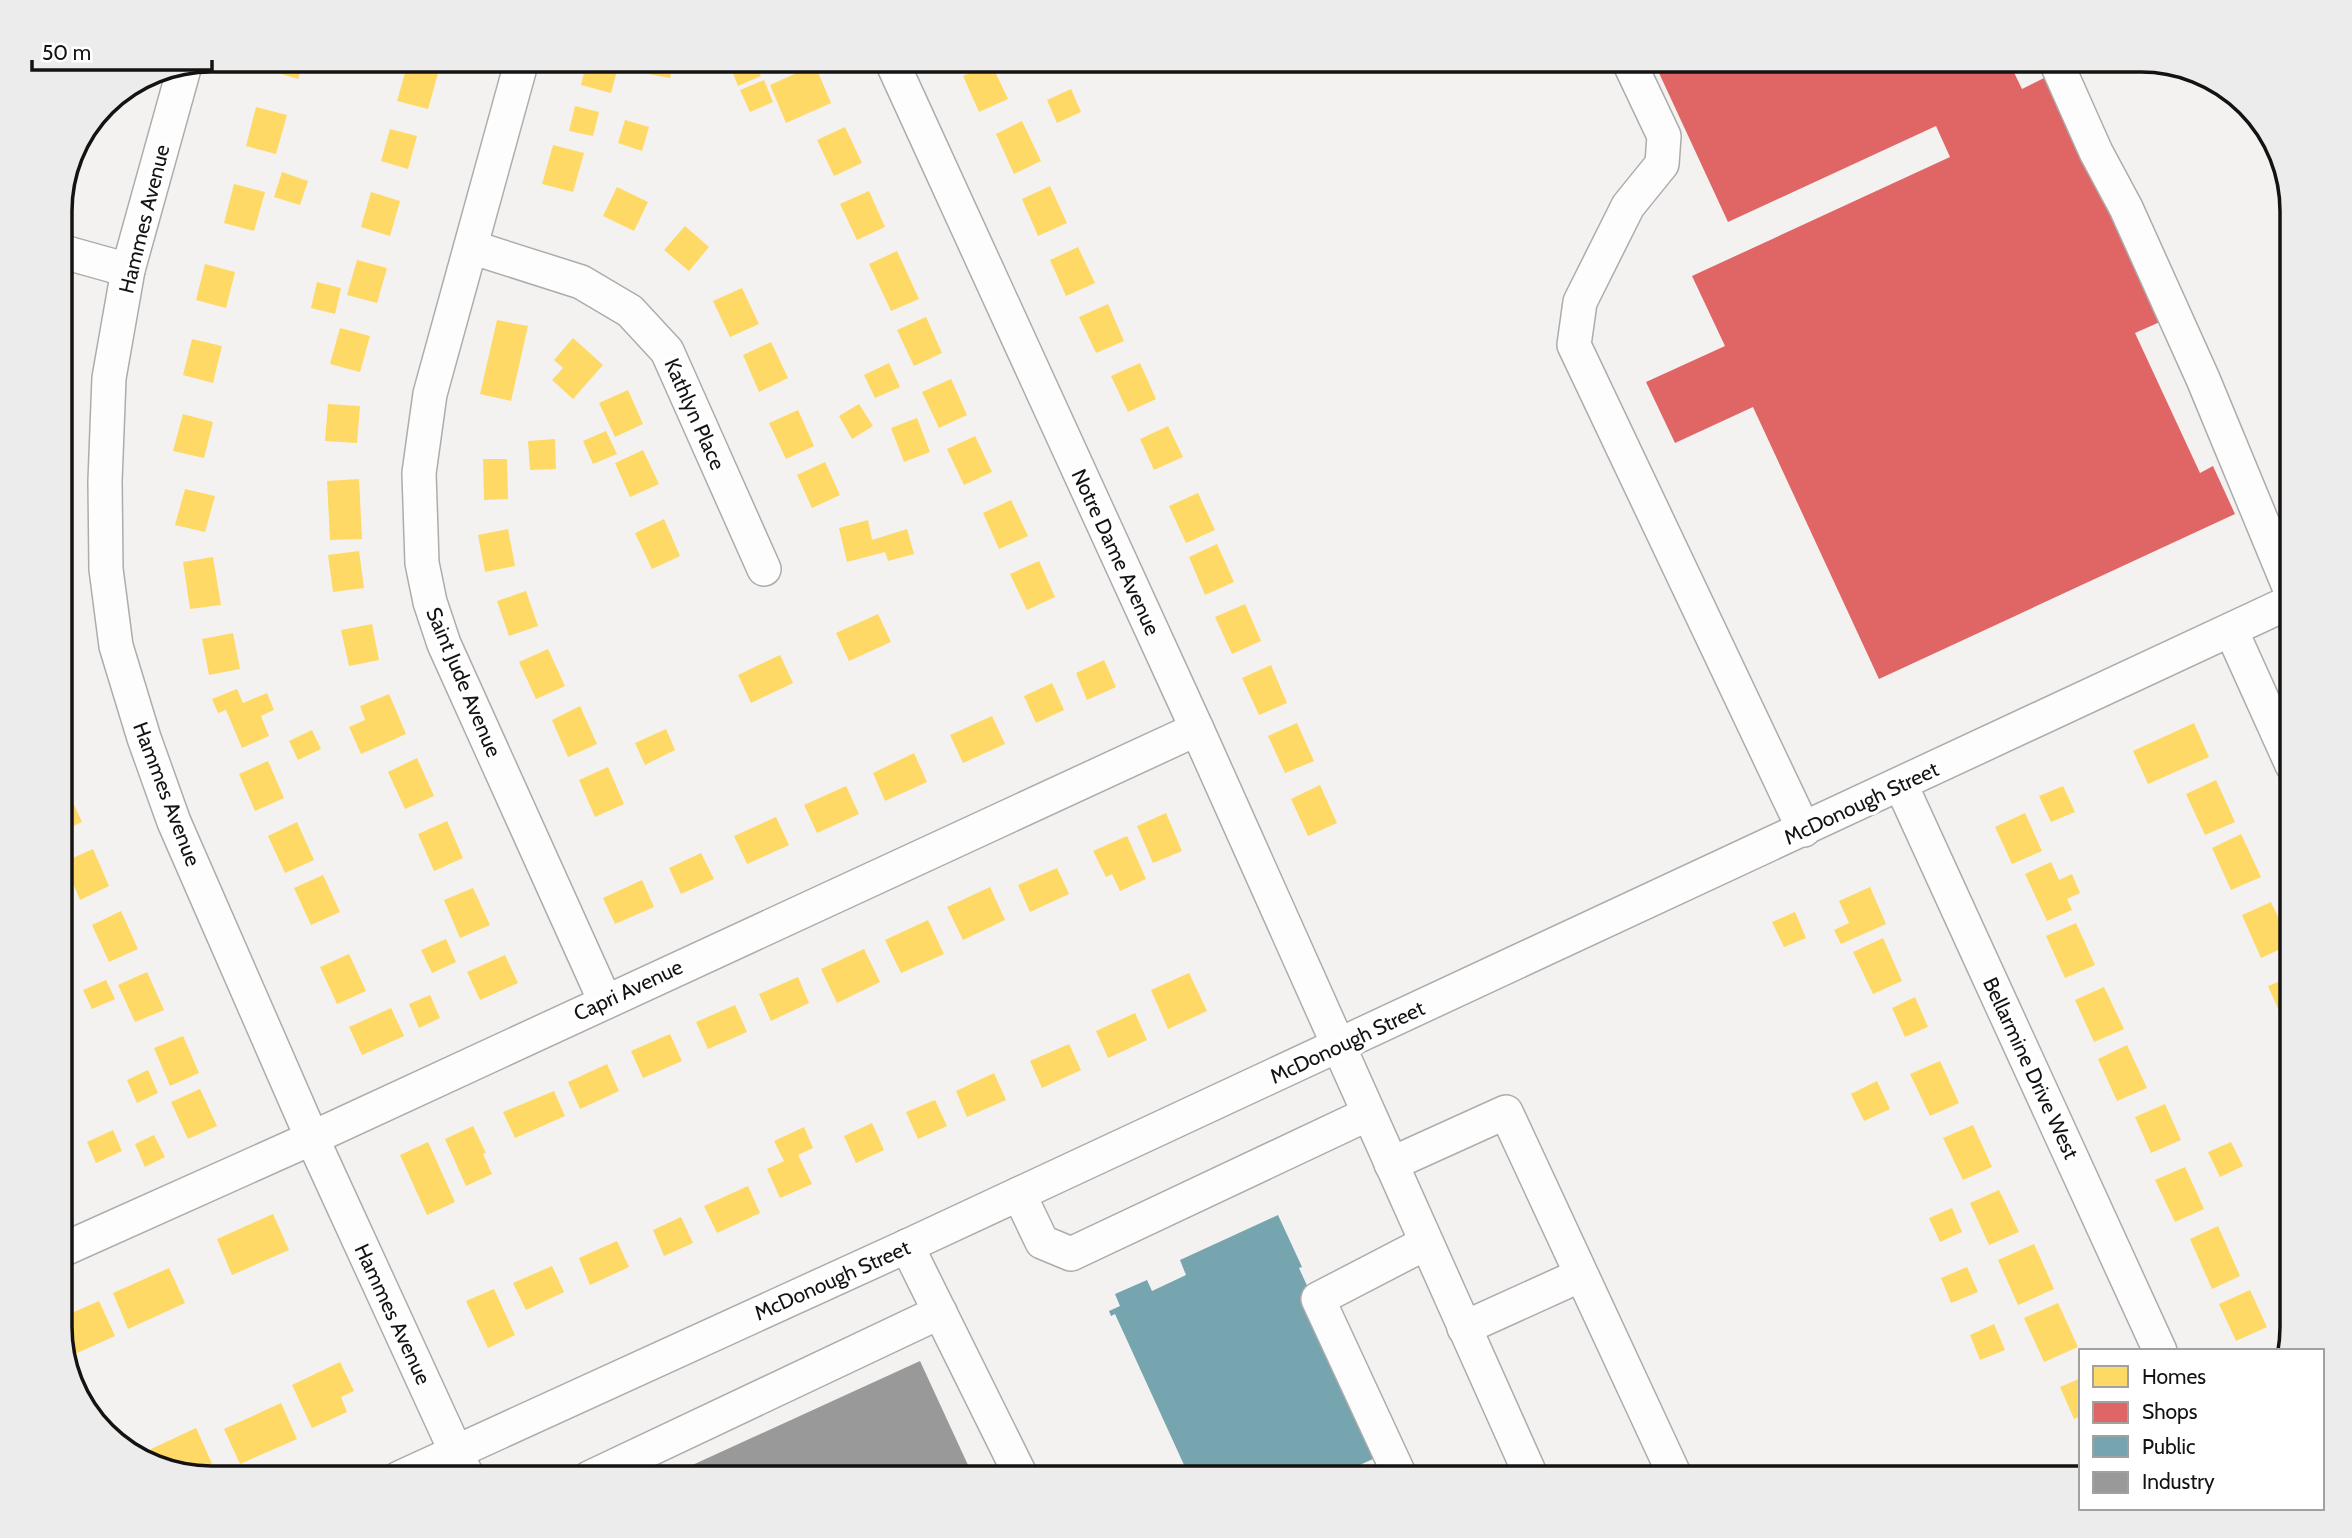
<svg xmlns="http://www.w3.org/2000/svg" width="2352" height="1538" font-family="Cabin,sans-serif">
<rect width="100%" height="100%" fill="#f4f2f0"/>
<!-- homes -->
<g fill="#ffd966">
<path d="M271 60H304L298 79 268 70Z"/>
<path d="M587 60H620L611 93 581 85Z"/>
<path d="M646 60H674L670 78 643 73Z"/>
<path d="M737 60H754L761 76 738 86 729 63Z"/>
<path d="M408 62 439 70 428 109 397 101Z"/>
<path d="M991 63 1008 99 979 112 963 76Z"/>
<path d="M815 65 831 103 786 123 770 85Z"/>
<path d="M764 80 773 102 750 112 740 90Z"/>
<path d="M1071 89 1081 112 1057 123 1047 100Z"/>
<path d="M575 106 599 112 593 136 569 131Z"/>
<path d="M256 107 287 115 276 154 246 146Z"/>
<path d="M625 120 649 127 642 151 618 143Z"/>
<path d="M1022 121 1041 161 1014 174 996 134Z"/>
<path d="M845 127 862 163 834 176 817 140Z"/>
<path d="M390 129 417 136 408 169 381 161Z"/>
<path d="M553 145 584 153 573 192 542 184Z"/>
<path d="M282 172 308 181 300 205 274 197Z"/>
<path d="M234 184 265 192 254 231 224 223Z"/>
<path d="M1050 186 1067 223 1038 236 1022 199Z"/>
<path d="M617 187 648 202 634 231 603 216Z"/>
<path d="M869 191 885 227 857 240 840 204Z"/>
<path d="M371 192 400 201 390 236 361 227Z"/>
<path d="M685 226 709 247 689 271 664 250Z"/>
<path d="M1078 247 1095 283 1066 296 1050 260Z"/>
<path d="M897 251 919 299 891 311 869 264Z"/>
<path d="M357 260 387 268 377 303 347 295Z"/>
<path d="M205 264 235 272 226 308 196 300Z"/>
<path d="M317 282 341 288 335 314 311 308Z"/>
<path d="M742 288 759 324 730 337 713 301Z"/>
<path d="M1108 304 1124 341 1096 353 1079 317Z"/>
<path d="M926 317 942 353 914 366 897 330Z"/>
<path d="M497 320 528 326 511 401 480 394Z"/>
<path d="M340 328 370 336 360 372 330 364Z"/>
<path d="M573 338 603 365 573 399 552 380 563 368 554 360Z"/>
<path d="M192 339 222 346 213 383 183 375Z"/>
<path d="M771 342 788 378 759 392 743 355Z"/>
<path d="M889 363 900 387 875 398 864 375Z"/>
<path d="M1140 363 1156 399 1128 412 1111 376Z"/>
<path d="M951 379 967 415 939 428 922 392Z"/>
<path d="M628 390 643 424 615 437 599 403Z"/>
<path d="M328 404 360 406 357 443 325 441Z"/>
<path d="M859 404 873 426 852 439 839 416Z"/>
<path d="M798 410 814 446 786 459 769 423Z"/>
<path d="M183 414 213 422 204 458 173 451Z"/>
<path d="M917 418 930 452 904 462 891 428Z"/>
<path d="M1168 426 1183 457 1154 470 1140 439Z"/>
<path d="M606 431 617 454 593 464 583 441Z"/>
<path d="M975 436 992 472 964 485 947 449Z"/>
<path d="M555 439 556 469 530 470 528 441Z"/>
<path d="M643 450 659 484 630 497 615 463Z"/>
<path d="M483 459H507L508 499 484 500Z"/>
<path d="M825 462 840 495 812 508 797 475Z"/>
<path d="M359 479 362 539 330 540 327 481Z"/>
<path d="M185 489 215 496 205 532 175 525Z"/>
<path d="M1198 493 1215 530 1186 543 1169 506Z"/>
<path d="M1011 500 1028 536 999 549 983 513Z"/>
<path d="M664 519 680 556 652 569 635 533Z"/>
<path d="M868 520 872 540 907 529 914 554 888 561 885 552 847 562 839 528Z"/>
<path d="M508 529 515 566 485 572 478 535Z"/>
<path d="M1217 544 1234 582 1205 595 1189 557Z"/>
<path d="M359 551 364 588 333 592 328 555Z"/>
<path d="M213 557 221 605 190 609 183 562Z"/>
<path d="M1039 561 1055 597 1027 610 1010 574Z"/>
<path d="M526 591 538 626 509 636 497 601Z"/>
<path d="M1245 604 1261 641 1232 654 1215 617Z"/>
<path d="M878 614 891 642 849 661 836 633Z"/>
<path d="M372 624 379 660 349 666 341 630Z"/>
<path d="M233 633 240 669 209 675 202 639Z"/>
<path d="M548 649 565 686 536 699 519 662Z"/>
<path d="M780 655 793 683 751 703 738 675Z"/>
<path d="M1104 660 1116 687 1087 700 1076 673Z"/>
<path d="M1271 665 1287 703 1259 715 1242 678Z"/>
<path d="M1052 683 1064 710 1036 723 1024 696Z"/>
<path d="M237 689 243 703 267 693 274 710 261 716 269 736 242 748 226 710 218 713 212 699Z"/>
<path d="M389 694 406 734 361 754 349 727 365 720 360 706Z"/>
<path d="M580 706 597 744 568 757 552 720Z"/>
<path d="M992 716 1005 744 963 763 950 735Z"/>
<path d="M1297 723 1314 761 1285 773 1268 736Z"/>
<path d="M2194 723 2209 757 2148 784 2133 751Z"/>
<path d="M666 729 675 750 645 765 635 743Z"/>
<path d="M312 730 321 749 298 760 289 741Z"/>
<path d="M914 753 927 782 885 801 873 773Z"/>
<path d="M417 758 434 796 405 809 388 772Z"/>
<path d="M268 761 284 798 255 811 239 774Z"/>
<path d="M608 767 624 804 595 817 579 780Z"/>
<path d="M2216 780 2235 822 2205 835 2186 794Z"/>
<path d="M65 785 82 822 60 832V787Z"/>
<path d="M1320 785 1337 823 1308 836 1291 799Z"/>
<path d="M846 786 859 814 817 833 804 805Z"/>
<path d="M2063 786 2075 812 2051 822 2039 796Z"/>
<path d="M1166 813 1182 851 1153 863 1137 826Z"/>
<path d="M2025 813 2042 851 2012 864 1995 827Z"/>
<path d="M776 817 789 845 747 864 734 836Z"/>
<path d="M447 821 463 858 434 871 418 834Z"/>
<path d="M297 822 314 860 285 873 268 836Z"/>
<path d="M2241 834 2261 877 2231 890 2212 848Z"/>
<path d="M1127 836 1146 879 1120 891 1112 874 1106 877 1093 851Z"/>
<path d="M93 849 109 886 80 900 64 862Z"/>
<path d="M701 853 714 879 681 894 669 868Z"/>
<path d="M2051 862 2059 880 2072 874 2080 893 2067 899 2072 910 2047 921 2025 874Z"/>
<path d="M1057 868 1069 894 1030 912 1018 885Z"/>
<path d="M323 875 340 912 311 925 294 888Z"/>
<path d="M642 880 654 907 615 924 603 898Z"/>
<path d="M990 887 1005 920 963 940 947 907Z"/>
<path d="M1870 887 1886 924 1841 944 1834 930 1849 923 1839 901Z"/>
<path d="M473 888 490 925 460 938 444 900Z"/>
<path d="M2271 902 2291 944 2261 958 2242 915Z"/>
<path d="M121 911 138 949 109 962 92 925Z"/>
<path d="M1795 912 1806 938 1784 947 1772 922Z"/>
<path d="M928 920 944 954 901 973 885 940Z"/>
<path d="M2076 923 2095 965 2065 978 2046 936Z"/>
<path d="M1883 938 1902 981 1873 994 1853 952Z"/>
<path d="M446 939 456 962 432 973 421 950Z"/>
<path d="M864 949 880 982 837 1003 821 969Z"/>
<path d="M349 954 366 991 337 1004 320 967Z"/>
<path d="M505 955 518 983 480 1000 467 972Z"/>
<path d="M147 972 164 1010 135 1022 118 985Z"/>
<path d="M1189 973 1207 1011 1168 1029 1151 990Z"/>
<path d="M2292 976V1014L2282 1018 2268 986Z"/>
<path d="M798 977 809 1003 771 1021 759 994Z"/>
<path d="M106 980 115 999 92 1009 83 990Z"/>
<path d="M2104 987 2124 1029 2094 1042 2075 1000Z"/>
<path d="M430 995 440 1018 419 1028 409 1004Z"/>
<path d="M1915 997 1928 1027 1905 1037 1892 1008Z"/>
<path d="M735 1005 747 1032 708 1049 696 1022Z"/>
<path d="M391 1008 404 1036 362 1055 349 1027Z"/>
<path d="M1135 1013 1147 1040 1108 1058 1096 1031Z"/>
<path d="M670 1034 682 1061 643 1078 631 1051Z"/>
<path d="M183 1036 199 1073 170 1086 154 1048Z"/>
<path d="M1069 1044 1081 1070 1042 1088 1030 1061Z"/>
<path d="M2127 1045 2147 1088 2117 1101 2098 1059Z"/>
<path d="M1940 1061 1959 1103 1930 1116 1910 1074Z"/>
<path d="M607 1064 619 1091 580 1109 568 1082Z"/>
<path d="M148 1070 158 1093 137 1103 127 1080Z"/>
<path d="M994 1073 1006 1100 967 1117 956 1091Z"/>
<path d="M1877 1081 1890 1109 1864 1121 1851 1094Z"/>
<path d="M200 1089 217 1126 188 1139 171 1102Z"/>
<path d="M554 1091 565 1116 515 1138 503 1112Z"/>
<path d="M935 1100 947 1126 918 1139 906 1112Z"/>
<path d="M2165 1104 2181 1140 2151 1153 2135 1117Z"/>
<path d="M872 1123 884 1150 856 1163 844 1136Z"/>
<path d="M1973 1125 1992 1167 1963 1180 1943 1138Z"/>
<path d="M473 1126 486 1153 483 1154 492 1174 466 1186 445 1139Z"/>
<path d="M804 1127 813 1148 798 1155 812 1184 780 1198 767 1169 784 1161 774 1141Z"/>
<path d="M113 1130 122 1151 96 1163 87 1142Z"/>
<path d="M154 1135 165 1157 145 1167 135 1144Z"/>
<path d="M428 1142 455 1202 427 1215 400 1155Z"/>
<path d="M2231 1142 2243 1166 2220 1177 2208 1152Z"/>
<path d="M60 1165 72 1193 60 1199Z"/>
<path d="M2185 1167 2204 1209 2175 1222 2155 1180Z"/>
<path d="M748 1186 760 1213 717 1233 704 1206Z"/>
<path d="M1999 1190 2019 1232 1989 1245 1970 1203Z"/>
<path d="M1952 1208 1962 1232 1940 1242 1929 1218Z"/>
<path d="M273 1214 289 1250 232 1275 217 1239Z"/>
<path d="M681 1217 693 1243 664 1256 653 1230Z"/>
<path d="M2218 1226 2240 1276 2212 1289 2190 1239Z"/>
<path d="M617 1241 629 1267 590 1285 579 1258Z"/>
<path d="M2034 1244 2054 1289 2018 1305 1998 1260Z"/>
<path d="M552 1266 564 1292 526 1310 513 1283Z"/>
<path d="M1967 1267 1978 1292 1951 1303 1941 1278Z"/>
<path d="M169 1268 185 1303 128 1329 113 1293Z"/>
<path d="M494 1289 515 1335 488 1348 466 1301Z"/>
<path d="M2250 1290 2267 1327 2236 1341 2219 1304Z"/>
<path d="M99 1301 115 1336 66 1358 60 1336V1318Z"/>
<path d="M2058 1303 2078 1347 2044 1362 2024 1318Z"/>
<path d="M2292 1307V1327L2290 1336 2279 1313Z"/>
<path d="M1994 1324 2005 1350 1980 1360 1970 1335Z"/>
<path d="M340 1362 354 1391 341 1397 347 1412 312 1428 292 1385Z"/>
<path d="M2081 1378V1416L2074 1419 2060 1387Z"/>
<path d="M281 1403 297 1439 240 1464 224 1429Z"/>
<path d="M196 1428 218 1477 216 1478 157 1462 151 1449Z"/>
</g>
<!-- shops -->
<path fill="#e06666" d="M1653 60H2008L2022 89 2046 77 2110 215 2129 233 2169 318 2135 333 2200 473 2213 466 2235 514 1879 679 1753 407 1675 443 1646 382 1725 346 1692 276 1950 157 1936 126 1728 222Z"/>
<!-- public -->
<path fill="#76a5af" d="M1278 1215 1302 1267 1299 1268 1384 1454 1331 1478H1190L1115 1314 1111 1316 1109 1311 1120 1306 1115 1294 1147 1280 1152 1291 1186 1275 1180 1260Z"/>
<!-- industry -->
<path fill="#999" d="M920 1361 974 1478H664Z"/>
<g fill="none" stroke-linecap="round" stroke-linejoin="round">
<!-- minor casing -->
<g stroke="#aeacab" stroke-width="36">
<g id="minor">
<path d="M522 60 430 394 419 473 422 563 430 602 444 644 605 1001"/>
<path d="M891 60 1197 729 1532 1478"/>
<path d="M1628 60 1664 136 1662 164 1628 206 1580 302 1574 345 1804 830"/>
<path d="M2055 60 2096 152 2126 208 2203 379 2292 594"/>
<path d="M185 65 128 270 109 378 105 481 106 569 116 646 144 738 174 822 312 1138 468 1478"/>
<path d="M471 247 581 282 630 311 667 351 764 569"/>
<path d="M60 251 128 270"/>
<path d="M2231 630 2292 765"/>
<path d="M1901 785 2160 1351"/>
<path d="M1391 1164 1506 1112 1676 1478"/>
<path d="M1019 1194 1042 1242 1071 1254 1368 1114"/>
<path d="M907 1246 1022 1478"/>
<path d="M60 1251 312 1138 1197 729"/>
<path d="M1464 1328 1581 1275"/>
<path d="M399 1478 907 1246 2292 601"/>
<path d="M589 1478 940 1312"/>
<path d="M1401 1478 1318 1299 1426 1243"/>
</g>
</g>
<!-- minor -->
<use href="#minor" stroke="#fdfdfd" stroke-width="33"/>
</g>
<g text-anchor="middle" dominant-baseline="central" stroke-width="7" stroke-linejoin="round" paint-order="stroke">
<!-- street labels -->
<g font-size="21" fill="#151312" stroke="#fff">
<text transform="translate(144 219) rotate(-76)">Hammes Avenue</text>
<text transform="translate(695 414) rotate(66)">Kathlyn Place</text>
<text transform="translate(1116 552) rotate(65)">Notre Dame Avenue</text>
<text transform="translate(464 682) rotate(67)">Saint Jude Avenue</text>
<text transform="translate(167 794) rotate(69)">Hammes Avenue</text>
<text transform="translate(1861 803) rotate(-25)">McDonough Street</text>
<text transform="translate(628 990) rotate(-25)">Capri Avenue</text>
<text transform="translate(1347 1042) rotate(-25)">McDonough Street</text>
<text transform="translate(2031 1068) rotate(65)">Bellarmine Drive West</text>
<text transform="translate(832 1280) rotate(-24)">McDonough Street</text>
<text transform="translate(393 1314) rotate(65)">Hammes Avenue</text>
</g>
</g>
<!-- crop -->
<path d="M0 0H2352V1538H0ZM211 72H2141A139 139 0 0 1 2280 211V1327A139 139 0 0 1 2141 1466H211A139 139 0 0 1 72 1327V211A139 139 0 0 1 211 72Z" fill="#ececec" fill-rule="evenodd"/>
<path fill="none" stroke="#151312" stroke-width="3.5" d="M211 72H2141A139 139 0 0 1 2280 211V1327A139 139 0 0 1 2141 1466H211A139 139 0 0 1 72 1327V211A139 139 0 0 1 211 72Z"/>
<!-- legend -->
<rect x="2079" y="1349" width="245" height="161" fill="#ffffff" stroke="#a1a1a0" stroke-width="2"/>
<rect x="2093" y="1366" width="35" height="21" fill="#ffd966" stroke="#a1a1a0" stroke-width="2"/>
<text x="2142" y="1384" font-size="21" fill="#151312">Homes</text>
<rect x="2093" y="1402" width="35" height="21" fill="#e06666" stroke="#a1a1a0" stroke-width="2"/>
<text x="2142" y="1419" font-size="21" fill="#151312">Shops</text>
<rect x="2093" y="1436" width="35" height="21" fill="#76a5af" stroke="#a1a1a0" stroke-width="2"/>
<text x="2142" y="1454" font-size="21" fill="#151312">Public</text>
<rect x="2093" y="1472" width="35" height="21" fill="#999999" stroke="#a1a1a0" stroke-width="2"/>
<text x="2142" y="1489" font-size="21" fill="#151312">Industry</text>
<!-- scale -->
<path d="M32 60v10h180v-10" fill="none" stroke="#151312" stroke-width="3.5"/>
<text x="42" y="60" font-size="21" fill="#151312" stroke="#ffffff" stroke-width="5" paint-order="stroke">50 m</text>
</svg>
